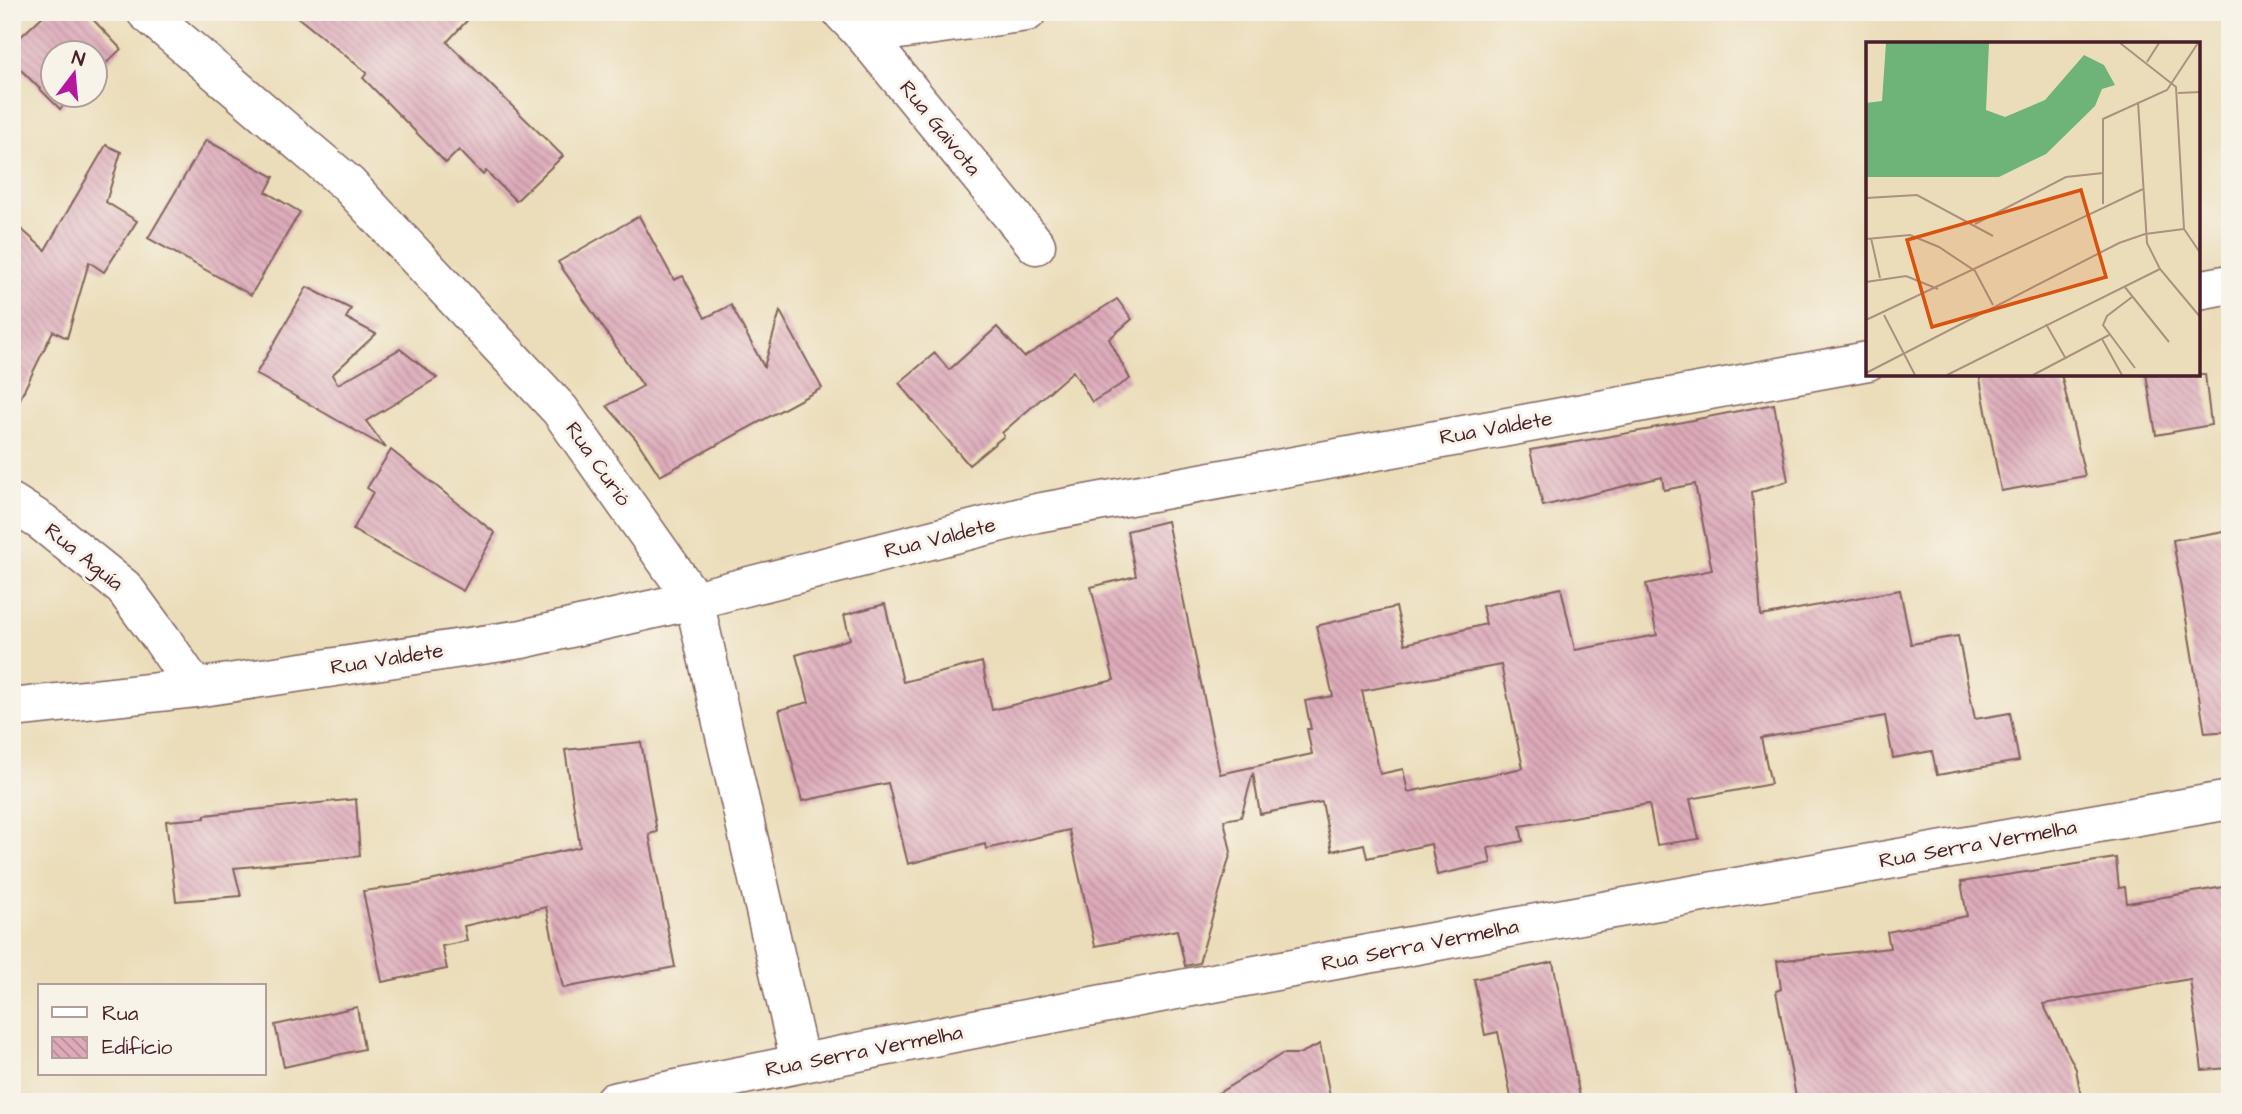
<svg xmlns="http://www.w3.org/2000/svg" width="2242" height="1114" font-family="'Architects Daughter',sans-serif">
<defs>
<pattern id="building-back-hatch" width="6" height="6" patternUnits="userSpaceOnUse" patternTransform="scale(1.75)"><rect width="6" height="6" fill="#ddaaba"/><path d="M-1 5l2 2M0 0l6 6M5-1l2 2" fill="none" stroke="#b58a97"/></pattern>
</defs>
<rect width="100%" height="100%" fill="#f7f3e8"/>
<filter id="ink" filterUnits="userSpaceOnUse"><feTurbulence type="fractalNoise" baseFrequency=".0143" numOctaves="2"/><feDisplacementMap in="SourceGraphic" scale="14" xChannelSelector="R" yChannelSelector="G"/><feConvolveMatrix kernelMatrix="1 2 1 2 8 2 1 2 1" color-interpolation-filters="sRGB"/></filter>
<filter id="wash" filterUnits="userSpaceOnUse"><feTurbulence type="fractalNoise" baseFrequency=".00686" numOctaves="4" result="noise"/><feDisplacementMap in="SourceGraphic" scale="28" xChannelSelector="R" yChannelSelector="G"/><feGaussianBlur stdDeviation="1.57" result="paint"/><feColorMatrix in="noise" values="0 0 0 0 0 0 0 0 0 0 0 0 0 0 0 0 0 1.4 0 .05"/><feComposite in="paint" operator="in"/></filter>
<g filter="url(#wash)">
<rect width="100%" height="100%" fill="#ebddb9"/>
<g id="blocks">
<!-- building -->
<g fill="url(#building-back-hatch)" fill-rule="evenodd">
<path d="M47 12H86L121 49 94 75V52H52V94H75L60 109 12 61V45Z"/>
<path d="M291 12H475L447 42 563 156 516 201 486 171 483 175 459 150 446 163 363 78 367 73Z"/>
<path d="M206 140 274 177 266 192 300 212 251 295 148 238Z"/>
<path d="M106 145 121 152 106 202 137 221 104 272 89 262 67 338 53 331 12 415V221L45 250Z"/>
<path d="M639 216 674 280 683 276 705 318 731 305 764 367 780 311 822 388 660 476 636 439 607 406 643 386 558 262Z"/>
<path d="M307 287 351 309 346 318 376 334 332 375 338 384 400 349 437 378 366 421 386 448 256 374Z"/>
<path d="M1117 299 1132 319 1109 339 1130 379 1092 402 1073 371 1002 433 1004 436 969 465 899 383 935 353 949 370 997 327 1024 357Z"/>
<path d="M1979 374H2061L2085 476 2001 491Z"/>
<path d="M2146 374H2205L2211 425 2156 435Z"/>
<path d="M1774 404 1788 481 1752 492 1761 616 1900 590 1911 644 1958 636 1975 719 2010 713 2019 761 1937 775 1932 751 1893 758 1885 716 1761 738 1771 784 1690 799 1699 839 1657 845 1649 804 1520 826 1523 841 1488 848 1491 863 1437 875 1431 844 1367 858 1364 844 1332 851 1322 802 1260 814 1253 773 1241 817 1224 820 1231 852 1199 963 1185 966 1177 930 1095 946 1069 830 986 849 985 844 908 864 888 783 802 801 779 710 809 702 796 655 850 639 844 615 885 604 903 682 982 662 992 710 1114 680 1091 587 1136 576 1127 531 1167 521 1220 774 1312 754 1307 729H1311L1305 701 1333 696 1316 626 1396 607 1405 644 1486 624 1482 606 1561 588 1575 650 1657 635 1646 584 1712 570 1695 484 1664 490 1662 477 1543 506 1530 450 1652 429V428ZM1501 665 1523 768 1408 792 1403 769 1380 774 1362 691Z"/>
<path d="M391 450 495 533 463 591 353 530 373 492 367 488Z"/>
<path d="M2230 530V731L2205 733 2173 540Z"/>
<path d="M641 742 657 832 649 834 675 967 563 988 546 907 464 926 467 941 442 946 447 969 382 982 363 891 417 884 580 847 565 750Z"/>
<path d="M356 799 360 856 234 868 241 896 176 901 166 821 205 818V815Z"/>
<path d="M2116 858 2119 888 2125 887 2127 903 2230 886V1068L2202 1070 2190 979 2043 1004 2076 1069 2082 1102H1797L1776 991 1781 989 1777 961 1890 948 1887 932 1967 916 1961 882Z"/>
<path d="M1553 962 1581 1102H1512L1498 1032 1485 1035 1474 979Z"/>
<path d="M357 1007 364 1049 284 1067 275 1025Z"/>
<path d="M1320 1044 1331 1102H1204L1282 1054H1299Z"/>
</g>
</g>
</g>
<g filter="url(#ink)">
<use href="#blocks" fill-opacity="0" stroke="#82625d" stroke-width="2"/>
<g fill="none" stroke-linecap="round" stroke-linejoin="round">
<!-- minor casing -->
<g stroke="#82625d" stroke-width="41">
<g id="minor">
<path d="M146 12 348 184 560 410 694 600 800 1063"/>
<path d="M842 12 864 35 1036 245"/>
<path d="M864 35 1027 12"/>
<path d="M2198 290 2230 284"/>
<path d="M12 503 42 522 124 588 161 638 195 688"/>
<path d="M12 708 195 688 522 639 694 600 1037 513 1868 361"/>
<path d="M613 1102C1150 990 1690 894 2230 800"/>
</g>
</g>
<!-- minor -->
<use href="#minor" stroke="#fff" stroke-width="38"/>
</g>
</g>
<g text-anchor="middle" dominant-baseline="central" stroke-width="6" stroke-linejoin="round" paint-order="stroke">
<!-- street labels -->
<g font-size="21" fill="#4a1f2b" stroke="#f7f3e8">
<text transform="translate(940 128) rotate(51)">Rua Gaivota</text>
<text transform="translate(1496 428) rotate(-10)">Rua Valdete</text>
<text transform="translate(598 464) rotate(55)">Rua Curió</text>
<text transform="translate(940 538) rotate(-14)">Rua Valdete</text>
<text transform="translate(84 557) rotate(39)">Rua Aguía</text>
<text transform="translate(387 659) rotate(-9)">Rua Valdete</text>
<text transform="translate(1978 844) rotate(-10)">Rua Serra Vermelha</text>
<text transform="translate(1420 945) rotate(-11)">Rua Serra Vermelha</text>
<text transform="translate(864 1051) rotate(-11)">Rua Serra Vermelha</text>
</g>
</g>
<!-- overview -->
<g transform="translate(1866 42)">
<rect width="334" height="334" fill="#ebddb9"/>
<path d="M20 1H123L120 68 139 75 179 58 218 13 238 23 249 43 236 47 229 64 180 112 133 135H0V61L16 59Z" fill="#6eb378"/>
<path fill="none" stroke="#ab9180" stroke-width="2" d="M254 1 310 45 318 187 335 212M281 20 293 1M312 51 335 50M272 60 281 201 294 227 335 276M0 156 51 153 127 194M237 162V77L301 48 332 1M109 182 200 135 237 131M5 196 14 236M0 197 44 193 73 205 109 229 127 263M0 240 40 234 72 247M258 244 303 300M266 255 241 274 237 283 269 326M18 273 49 333M0 278 277 147M180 282 200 317M236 297 256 333M0 331 253 201 279 192 318 187M81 333 294 227M167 333 243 293"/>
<path fill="#d8530f" fill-opacity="0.15" stroke="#d8530f" stroke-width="3.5" d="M215 148 240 235 66 285 41 198Z"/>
<rect width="334" height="334" fill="none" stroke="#4a1f2b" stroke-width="3.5"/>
</g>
<!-- margin -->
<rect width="2242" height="1114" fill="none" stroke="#f7f3e8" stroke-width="42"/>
<!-- legend -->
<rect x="38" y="984" width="228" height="91" fill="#f7f3e8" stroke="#b29e9c" stroke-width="2"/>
<rect x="52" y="1007" width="35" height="10" fill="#ffffff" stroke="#b29e9c" stroke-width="2"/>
<text x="102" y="1020" font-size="21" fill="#4a1f2b">Rua</text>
<rect x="52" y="1037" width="35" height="21" fill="url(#building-back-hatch)" stroke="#b29e9c" stroke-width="2"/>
<text x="102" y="1054" font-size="21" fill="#4a1f2b">Edifício</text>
<!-- north arrow -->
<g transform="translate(74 74) rotate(16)"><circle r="33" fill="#f7f3e8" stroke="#b29e9c" stroke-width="2"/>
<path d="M0-5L12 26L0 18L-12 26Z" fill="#b5179e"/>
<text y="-10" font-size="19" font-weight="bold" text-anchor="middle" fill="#4a1f2b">N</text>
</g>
</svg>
